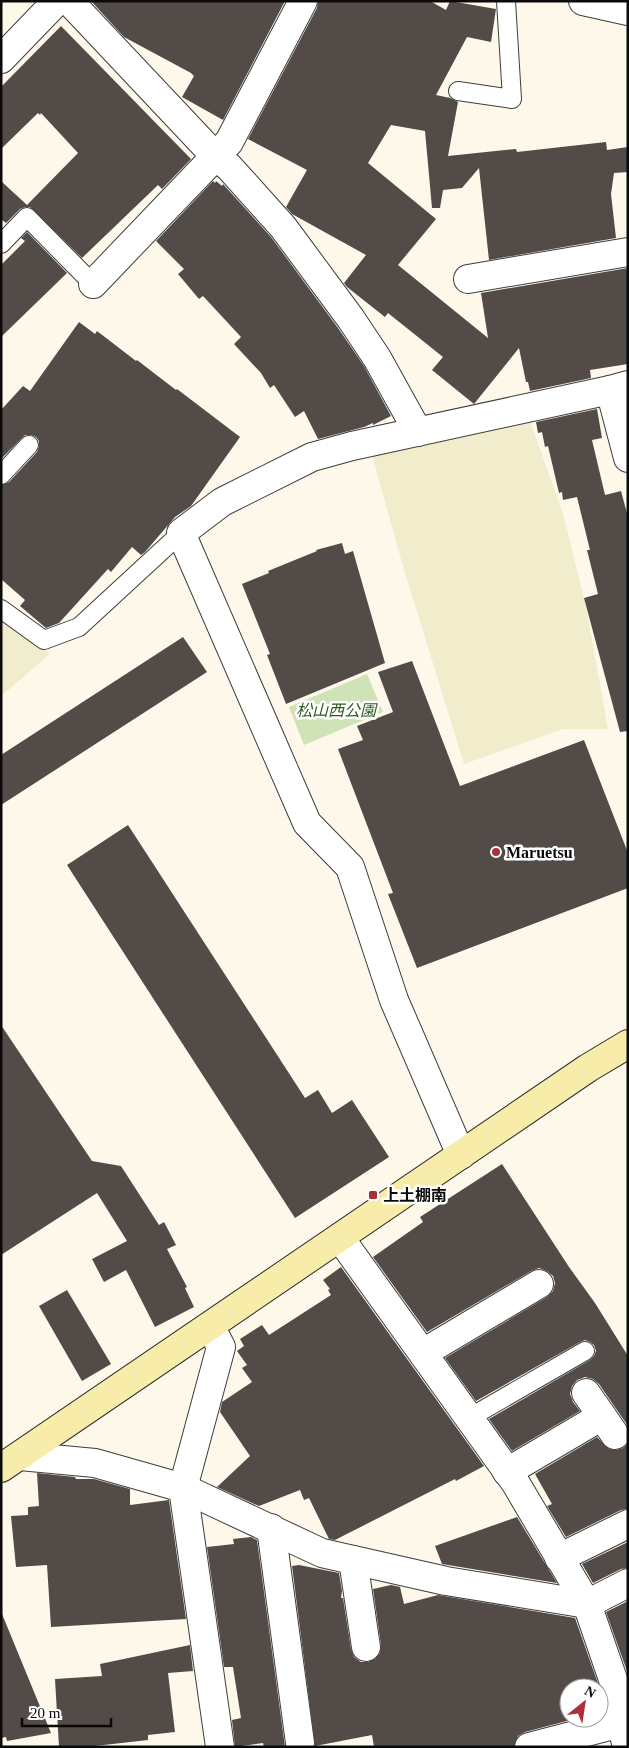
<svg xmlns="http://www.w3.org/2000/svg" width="629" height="1748" font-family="'Times New Roman','Noto Sans JP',serif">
<rect width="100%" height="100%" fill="#fdf8e9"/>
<!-- farmland -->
<g fill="#f0eccc">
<path d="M528 415 564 517 586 607 608 729H563L464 764 402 563 371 451Z"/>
<path d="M1 617 50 654 1 696Z"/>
</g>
<!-- green -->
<path fill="#cfe3b7" d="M367 674 383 712 304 745 289 707Z"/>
<!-- building -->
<g fill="#524b48">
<path d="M91 1H285L223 120 182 97 194 76 191 73 124 37Z"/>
<path d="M318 1H430L446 10 450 1 496 9 491 42 467 37 436 95 450 98 458 102 448 156 516 149 517 152 606 142 607 150 628 147V172L614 173 611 194 616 238 489 260 479 168 462 188 443 190 440 208H432L425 131 391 125 368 163 436 219 398 265 488 338 481 293 628 268V364L590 370 591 378 530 391 528 382H526L519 348 474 404 432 370 443 357 388 313 385 317 347 287 344 283 366 255 292 214 286 207 307 170 248 139 317 8Z"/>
<path d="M61 26 191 159 162 189 158 185 82 258 30 207H25L20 209 6 223 1 219V181L27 205 78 153 41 113 40 115 38 113 1 149V87Z"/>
<path d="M213 181 215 183 216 181 222 186 223 184 271 237 338 328 364 366 391 416 373 425V423L364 427 318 439 304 411 295 417 274 385 270 388 261 373 234 344 241 337 203 296 199 299 178 274 184 269 156 241Z"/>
<path d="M27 232 67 273 1 337V265L25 241 21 238Z"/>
<path d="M79 322 95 334 97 331 136 361 137 360 176 390 177 389 240 437 191 506 175 517 145 552 141 555 132 547 111 572 108 569 59 623 46 628 20 606 25 600 1 579V485L9 482 37 452 39 447V441L36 437 31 435H25L1 459V410L23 386 30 391Z"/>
<path d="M597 409 602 438 592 440 605 495 621 491 628 517V731L620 732 584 598 598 594 587 550H590L577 497 563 500 562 492 559 493 548 446 545 447 542 432 538 433 536 422Z"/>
<path d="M342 543 345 554 353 551 385 663 286 704 267 655 270 654 242 584 269 573 268 571 317 551 316 550Z"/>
<path d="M183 637 207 672 1 805V755Z"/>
<path d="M412 661 460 786 584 740 628 853V888L417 968 388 894 393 893 338 749 363 740 357 726 393 712 378 672Z"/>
<path d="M128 825 305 1098 318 1090 332 1113 352 1100 389 1157 295 1218 67 865Z"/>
<path d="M1 1025 92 1161 121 1166 159 1225 164 1222 176 1245 167 1249 187 1287 185 1288 194 1307 155 1327 126 1270 104 1282 92 1259 127 1241 97 1193 1 1255Z"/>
<path d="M502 1164 569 1267 595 1303 628 1356V1426L599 1384 593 1379 585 1377 577 1380 572 1386 570 1394 573 1402 580 1411 512 1451 489 1419 590 1360 594 1356 596 1351 594 1345 590 1342 585 1340 580 1342 476 1401 445 1358 547 1297 553 1291 555 1283 553 1276 547 1271 539 1268 531 1271 427 1332 373 1257 423 1222 420 1217Z"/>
<path d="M341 1267 484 1466 456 1481 455 1479 335 1540 329 1539 309 1498 304 1500 300 1490 259 1506 217 1487 250 1456 220 1412 222 1402 252 1382 242 1368 247 1365 237 1351 244 1346 240 1339 262 1325 269 1335 331 1295 328 1290 330 1289 323 1280Z"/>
<path d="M67 1290 111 1364 82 1381 39 1306Z"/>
<path d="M597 1437 609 1449 617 1450 623 1448 628 1443V1509L621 1510 566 1537 547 1506 552 1504 535 1474Z"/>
<path d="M37 1473 75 1477 76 1479H94L130 1489V1505L169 1500 186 1619 51 1627 47 1565 16 1567 11 1516 28 1515V1507L39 1506Z"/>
<path d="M517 1517 557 1583 442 1564 435 1546Z"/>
<path d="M251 1537 257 1540 285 1747H264L263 1743 235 1747 232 1720 241 1718 233 1667H224L207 1547 234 1544 233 1539Z"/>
<path d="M628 1542V1568L621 1569 593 1583 582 1564Z"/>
<path d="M299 1565 339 1573 342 1591 341 1598H343L351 1649 354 1657 361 1662H368L375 1659 380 1653 381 1645 373 1589 391 1585 400 1587 404 1604 438 1595 575 1618 602 1695 604 1710 599 1712V1688H569V1718H578L525 1732 518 1736 514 1747H374L372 1735 315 1746 292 1566Z"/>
<path d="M628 1601V1674L606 1612Z"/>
<path d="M2 1614 32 1687 51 1733 7 1741 6 1737 1 1738Z"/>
<path d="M190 1645 193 1671 168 1673 175 1732 148 1735V1740L86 1747H59L55 1679 102 1676 100 1664Z"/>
</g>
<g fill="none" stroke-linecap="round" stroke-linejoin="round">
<!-- lane casing -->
<g stroke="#3d3d3d" stroke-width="20">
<g id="lane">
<path d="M458 91 512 99 506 1"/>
<path d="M1 244 27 217 93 284"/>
<path d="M1 475 29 445"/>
<path d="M1 609 44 640 79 627 181 533"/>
<path d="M469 1418 585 1351"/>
</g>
</g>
<!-- street casing -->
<g stroke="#3d3d3d" stroke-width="30">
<g id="street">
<path d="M69 1 216 157 229 167 283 227 351 319 377 358 418 432"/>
<path d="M583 1 628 11"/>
<path d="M1 59 57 1"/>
<path d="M468 279 628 252"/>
<path d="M93 284 229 142 303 1"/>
<path d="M610 390 628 458"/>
<path d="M461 1155 394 1000 350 867 307 823 181 533 222 502 312 457 352 446 610 390 628 385"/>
<path d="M340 1238 515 1482 587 1604 617 1691 621 1723 627 1747"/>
<path d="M210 1326 221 1347 183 1488 220 1747"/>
<path d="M423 1353 539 1284"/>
<path d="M602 1416 615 1435"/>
<path d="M20 1456 95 1463 183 1488 322 1553 446 1581 587 1604 628 1583"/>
<path d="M507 1472 602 1416 586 1393"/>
<path d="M271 1528 300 1743"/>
<path d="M559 1558 628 1524"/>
<path d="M353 1560 366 1647"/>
<path d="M529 1747 621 1723"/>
</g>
</g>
<!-- secondary casing -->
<g stroke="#2c2c2c" stroke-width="30">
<path id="secondary" d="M1 1468 588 1068 628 1044"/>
</g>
<!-- lane -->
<use href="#lane" stroke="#fff" stroke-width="18"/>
<!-- street -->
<use href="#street" stroke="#fff" stroke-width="28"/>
<!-- secondary -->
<use href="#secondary" stroke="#f7ecaa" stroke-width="28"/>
</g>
<!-- markers -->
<g fill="#ac303a" stroke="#fff" stroke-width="2">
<circle cx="496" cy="852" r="5"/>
<rect x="368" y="1190" width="10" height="10" rx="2.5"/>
</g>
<g text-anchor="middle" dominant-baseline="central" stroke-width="5" stroke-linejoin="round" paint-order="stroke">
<!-- park labels -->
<g font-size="16" font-style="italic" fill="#2f5b22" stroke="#fff">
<text x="336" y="710">松山西公園</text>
</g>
<!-- poi labels -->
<g font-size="16" font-weight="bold" fill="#0a0a0a" stroke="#fff" text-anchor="start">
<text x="506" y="852">Maruetsu</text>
<text x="383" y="1195">上土棚南</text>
</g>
</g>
<!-- border -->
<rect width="629" height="1748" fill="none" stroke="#0a0a0a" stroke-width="5"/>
<!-- north arrow -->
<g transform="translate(584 1703) rotate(30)"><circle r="24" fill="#ffffff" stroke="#9d9d9d"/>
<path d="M0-4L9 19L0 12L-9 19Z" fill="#ac303a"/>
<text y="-8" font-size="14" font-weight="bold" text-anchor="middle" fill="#0a0a0a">N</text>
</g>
<!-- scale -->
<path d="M22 1718v8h89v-8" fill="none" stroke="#0a0a0a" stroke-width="2.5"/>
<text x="30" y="1718" font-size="15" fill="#0a0a0a" stroke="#ffffff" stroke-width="4" paint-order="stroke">20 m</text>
</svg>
